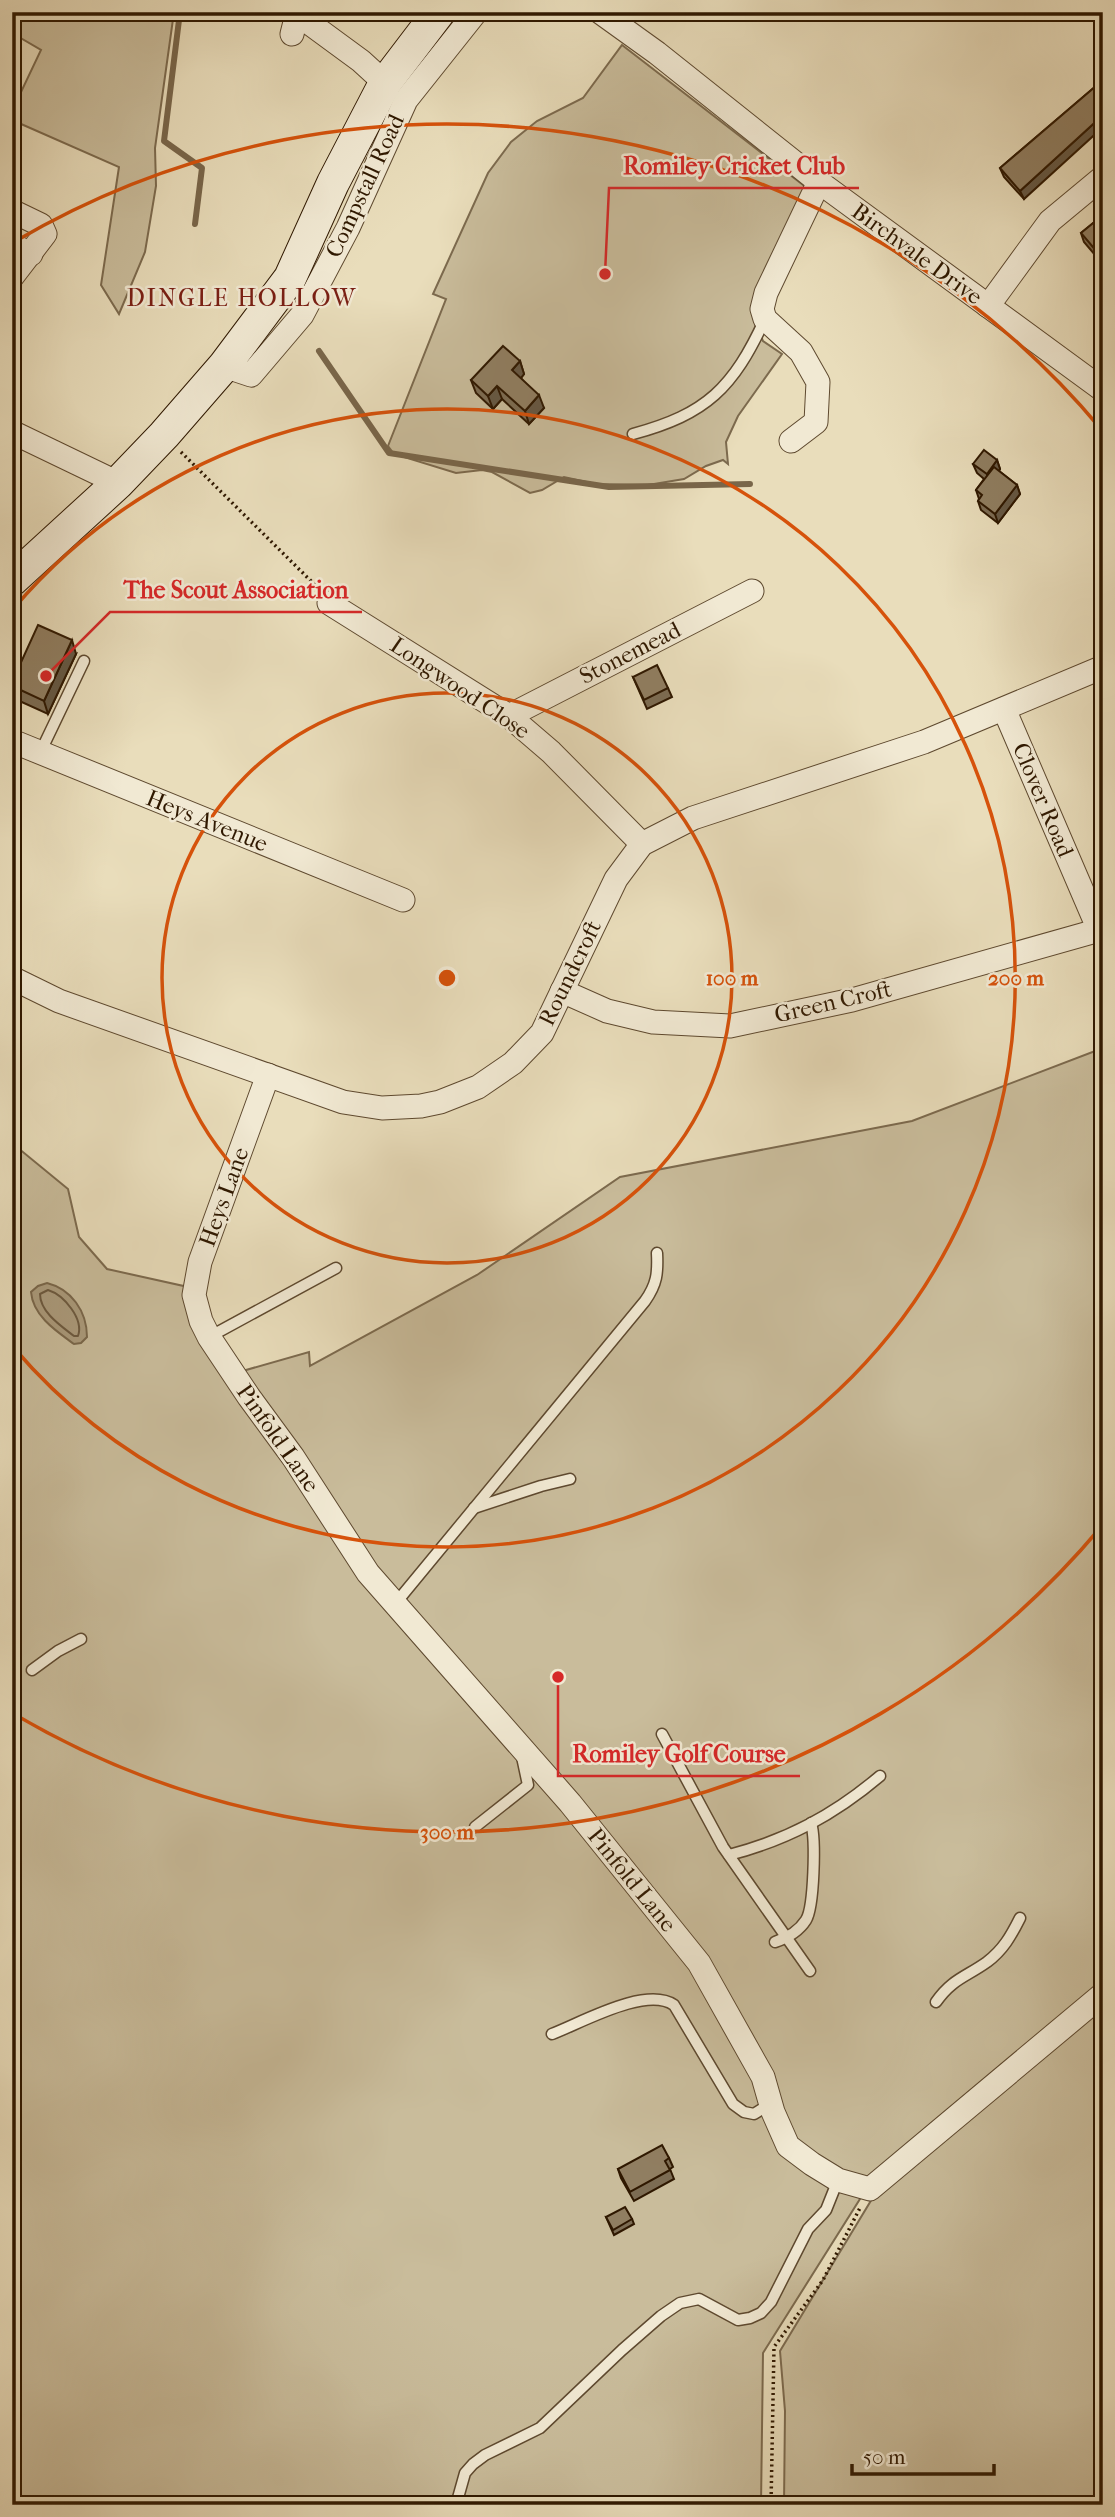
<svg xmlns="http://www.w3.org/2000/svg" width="1115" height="2517" font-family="'IM FELL French Canon',serif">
<rect width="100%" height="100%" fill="#e9ddbb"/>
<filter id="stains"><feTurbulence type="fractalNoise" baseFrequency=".00286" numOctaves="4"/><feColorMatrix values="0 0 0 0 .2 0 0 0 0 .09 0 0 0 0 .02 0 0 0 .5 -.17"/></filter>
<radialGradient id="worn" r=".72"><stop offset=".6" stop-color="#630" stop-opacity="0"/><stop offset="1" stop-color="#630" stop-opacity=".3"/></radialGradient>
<!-- green -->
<g fill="#c9bc9b" stroke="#7c6a4e" stroke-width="2">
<path d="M12 12H174L155 148 156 186 145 252 119 314 101 285 119 167 12 120V111L41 50 12 33Z"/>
<path d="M622 45 807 188 761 336 763 341 782 354 738 416 726 442 728 464 723 460 706 466 684 479 648 485 596 484 564 477 542 490 530 493 492 472 482 470 456 473 394 454 388 446 446 299 433 294 488 173 511 142 537 121 583 98Z"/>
<path d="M1103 1048V1983L877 2172 763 2353 761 2505H12V1143L68 1189 79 1237 107 1269 188 1287 239 1372 309 1352 310 1366 477 1275 620 1177 912 1121Z"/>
<path d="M1103 2006V2505H784L785 2411 780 2351 875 2194Z"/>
</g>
<!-- water -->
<path fill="#aa9a7b" stroke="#79664a" stroke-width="2" d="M47 1283C71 1289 87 1311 87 1337L81 1343 74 1344C56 1331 33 1316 31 1292L38 1286Z"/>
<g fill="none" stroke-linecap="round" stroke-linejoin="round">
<!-- shore -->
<path stroke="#6c593e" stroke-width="2" d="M48 1290C64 1295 84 1319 78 1336H74C61 1326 40 1312 40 1294Z"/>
<!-- stream -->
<g stroke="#79664a" stroke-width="6">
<path d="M180 12 164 141 202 168 195 224"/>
<path d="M319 351 389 453 609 487 750 484"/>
</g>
<!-- lane casing -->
<g stroke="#5e492f" stroke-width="13">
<g id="lane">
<path d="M633 434C707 414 733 388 765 319"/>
<path d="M40 753 84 661"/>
<path d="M209 1337 336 1268"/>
<path d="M474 1508 541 1486 570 1479"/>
<path d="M395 1604 645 1301C657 1284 658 1273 657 1253"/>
<path d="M32 1670 58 1651 81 1639"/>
<path d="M662 1734 723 1847 810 1971"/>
<path d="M475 1827 528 1785 522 1757"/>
<path d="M729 1855C787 1840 834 1815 880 1776"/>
<path d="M775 1942C787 1938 799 1931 806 1920 814 1907 816 1839 811 1823"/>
<path d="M936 2002C952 1979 966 1977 987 1962 1003 1950 1011 1936 1020 1918"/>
<path d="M552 2034C583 2022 646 1986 674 2005L733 2104 744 2112 754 2114 770 2104"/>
<path d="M456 2505 465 2473 473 2464 485 2455 540 2428 622 2350 661 2316 680 2303 699 2299 738 2320 750 2318 761 2313 771 2302 808 2229 826 2210 838 2180"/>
</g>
</g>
<!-- street casing -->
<g stroke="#5e492f" stroke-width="25">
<g id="street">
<path d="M600 12 657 53 819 182 1103 390"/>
<path d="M292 34 297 14 361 61 385 83"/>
<path d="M12 211 41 225 45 234 12 277"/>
<path d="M12 245 31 254"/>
<path d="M988 306 1050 221 1103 177"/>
<path d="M224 366 251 375 302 315 348 228 406 100 476 12"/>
<path d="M12 432 118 483"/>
<path d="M791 441 816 422 818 382 801 352 765 319 762 309 766 293 819 182"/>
<path d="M329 603 509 716 551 752 642 844"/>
<path d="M1004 709 1099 930"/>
<path d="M509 716 752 591"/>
<path d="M12 741 403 900"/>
<path d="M12 978 59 1001 343 1102 382 1108 421 1106 440 1102 478 1087 513 1063 542 1033 616 879 642 844 693 818 924 742 1103 667"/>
<path d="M562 991 607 1011 653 1022 730 1026 852 1000 1103 929"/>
<path d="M268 1075 200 1262 194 1295 201 1321 209 1337 249 1397 293 1457 368 1573 570 1803 699 1963 763 2077 773 2112 788 2146 812 2164 838 2180 870 2189 1103 1994"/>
</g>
</g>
<!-- secondary casing -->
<g stroke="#2f1800" stroke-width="34">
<path id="secondary" d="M12 580 118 483 164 435 224 366 290 278 333 183 385 83 439 12"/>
</g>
<!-- path -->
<g stroke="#2f1800" stroke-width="3.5" stroke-dasharray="2 3.5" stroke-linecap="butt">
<path d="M181 452 317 587"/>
<path d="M771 2505 774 2347 823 2280 861 2206"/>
</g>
<!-- lane -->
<use href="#lane" stroke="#f1e9d3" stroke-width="10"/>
<!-- street -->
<use href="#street" stroke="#f1e9d3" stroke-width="23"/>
<!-- secondary -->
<use href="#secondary" stroke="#f1e9d3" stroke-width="32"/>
</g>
<!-- wall -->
<g fill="#7c6c53" stroke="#2f1800" stroke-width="2">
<path d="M1103 80 1024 199 1004 177 1000 168Z"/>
<path d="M1103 215 1101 262 1084 242 1081 233Z"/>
<path d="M520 361 524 374 521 378 544 408 529 424 502 399 493 409 476 393 471 380Z"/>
<path d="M997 460 1000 469 999 471 1017 485 1020 494 998 523 981 510 978 501 979 499 976 490 984 479 977 473 973 464Z"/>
<path d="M76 654 48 714 15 699 12 691V682Z"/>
<path d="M633 677 668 688 672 697 647 709Z"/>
<path d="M669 2158 673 2167 670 2169 674 2179 634 2201 621 2178 618 2169Z"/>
<path d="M606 2217 632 2219 634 2224 614 2235Z"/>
</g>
<!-- shaded-wall -->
<g fill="#655844" stroke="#2f1800" stroke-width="2">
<path d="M1103 115V127L1024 199 1020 191Z"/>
<path d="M1103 249V261L1101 262 1098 253Z"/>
<path d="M520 361 524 374 517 383 512 370Z"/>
<path d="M497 386 502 399 493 409 488 396Z"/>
<path d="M539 395 544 408 529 424 525 411Z"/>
<path d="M997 460 1000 469 990 483 987 474Z"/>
<path d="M1017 485 1020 494 998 523 995 514Z"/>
<path d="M72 640 76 654 48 714 44 701Z"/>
</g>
<!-- building -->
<g fill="#907e61" stroke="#2f1800" stroke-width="2">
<path d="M1103 80V115L1020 191 1000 168Z"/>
<path d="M1103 215V249L1098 253 1081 233Z"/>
<path d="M503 346 520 361 512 370 539 395 525 411 497 386 488 396 471 380Z"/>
<path d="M984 450 997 460 987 474 973 464Z"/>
<path d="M994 467 1017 485 995 514 978 501 982 495 976 490Z"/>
<path d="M38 625 72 640 44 701 12 686V682Z"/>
<path d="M657 665 668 688 644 700 633 677Z"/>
<path d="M662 2145 669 2158 665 2161 670 2170 630 2192 618 2169Z"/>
<path d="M625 2207 632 2219 613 2230 606 2217Z"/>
</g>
<!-- distance rings -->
<g fill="none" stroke="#d6520b" stroke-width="3.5">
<circle cx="447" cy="978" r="285"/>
<path d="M14 608A569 569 0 1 1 14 1348"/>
<path d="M1101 1527A854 854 0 0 1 14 1714M14 242A854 854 0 0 1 1101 429"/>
</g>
<g text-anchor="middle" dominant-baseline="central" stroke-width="5" stroke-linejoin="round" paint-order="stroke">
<!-- street labels -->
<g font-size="23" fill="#2f1800" stroke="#f1e9d3">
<text transform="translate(365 186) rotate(-65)">Compstall Road</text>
<text transform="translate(917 254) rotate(36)">Birchvale Drive</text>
<text transform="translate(630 653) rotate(-27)">Stonemead</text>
<text transform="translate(460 688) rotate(34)">Longwood Close</text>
<text transform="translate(1043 800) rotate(67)">Clover Road</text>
<text transform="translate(207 821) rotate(22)">Heys Avenue</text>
<text transform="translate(570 973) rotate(-64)">Roundcroft</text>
<text transform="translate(833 1002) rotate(-13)">Green Croft</text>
<text transform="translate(224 1197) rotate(-70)">Heys Lane</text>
<text transform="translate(278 1438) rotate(55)">Pinfold Lane</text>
<text transform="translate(632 1880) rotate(51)">Pinfold Lane</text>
</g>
<!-- neighbourhood labels -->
<g font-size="24" letter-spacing="2" fill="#7a1f14" stroke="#f1e9d3">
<text x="242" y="298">DINGLE HOLLOW</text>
</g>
</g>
<circle cx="447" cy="978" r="10" fill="#d6520b" stroke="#f1e9d3" stroke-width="3.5"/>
<g font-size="21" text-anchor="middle" font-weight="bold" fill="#d6520b" stroke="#f1e9d3" stroke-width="5" stroke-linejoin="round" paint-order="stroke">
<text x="732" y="985">100 m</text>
<text x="1016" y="985">200 m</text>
<text x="447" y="1839">300 m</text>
</g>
<!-- callouts -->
<path fill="none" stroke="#d62828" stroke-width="2.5" d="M605 274L609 188H859M46 676L110 612H362M558 1677L558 1776H800"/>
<g fill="#d62828" stroke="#f1e9d3" stroke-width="2.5">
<circle cx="605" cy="274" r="7"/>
<circle cx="46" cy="676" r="7"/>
<circle cx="558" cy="1677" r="7"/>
</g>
<g font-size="24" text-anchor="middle" font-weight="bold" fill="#d62828" stroke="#f1e9d3" stroke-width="5" stroke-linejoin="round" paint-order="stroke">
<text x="734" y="174">Romiley Cricket Club</text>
<text x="236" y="598">The Scout Association</text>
<text x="679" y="1762">Romiley Golf Course</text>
</g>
<!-- margin -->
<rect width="1115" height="2517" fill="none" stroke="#e9ddbb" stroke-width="42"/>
<rect x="14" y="14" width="1087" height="2489" fill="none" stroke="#2f1800" stroke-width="3.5"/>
<rect x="21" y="21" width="1073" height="2475" fill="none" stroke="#2f1800" stroke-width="2"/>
<!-- scale -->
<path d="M852 2464v10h142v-10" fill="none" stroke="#2f1800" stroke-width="3.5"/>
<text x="863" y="2464" font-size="21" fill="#2f1800" stroke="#f1e9d3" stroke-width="5" paint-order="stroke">50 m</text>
<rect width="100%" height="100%" filter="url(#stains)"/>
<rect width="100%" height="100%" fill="url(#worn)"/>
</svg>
